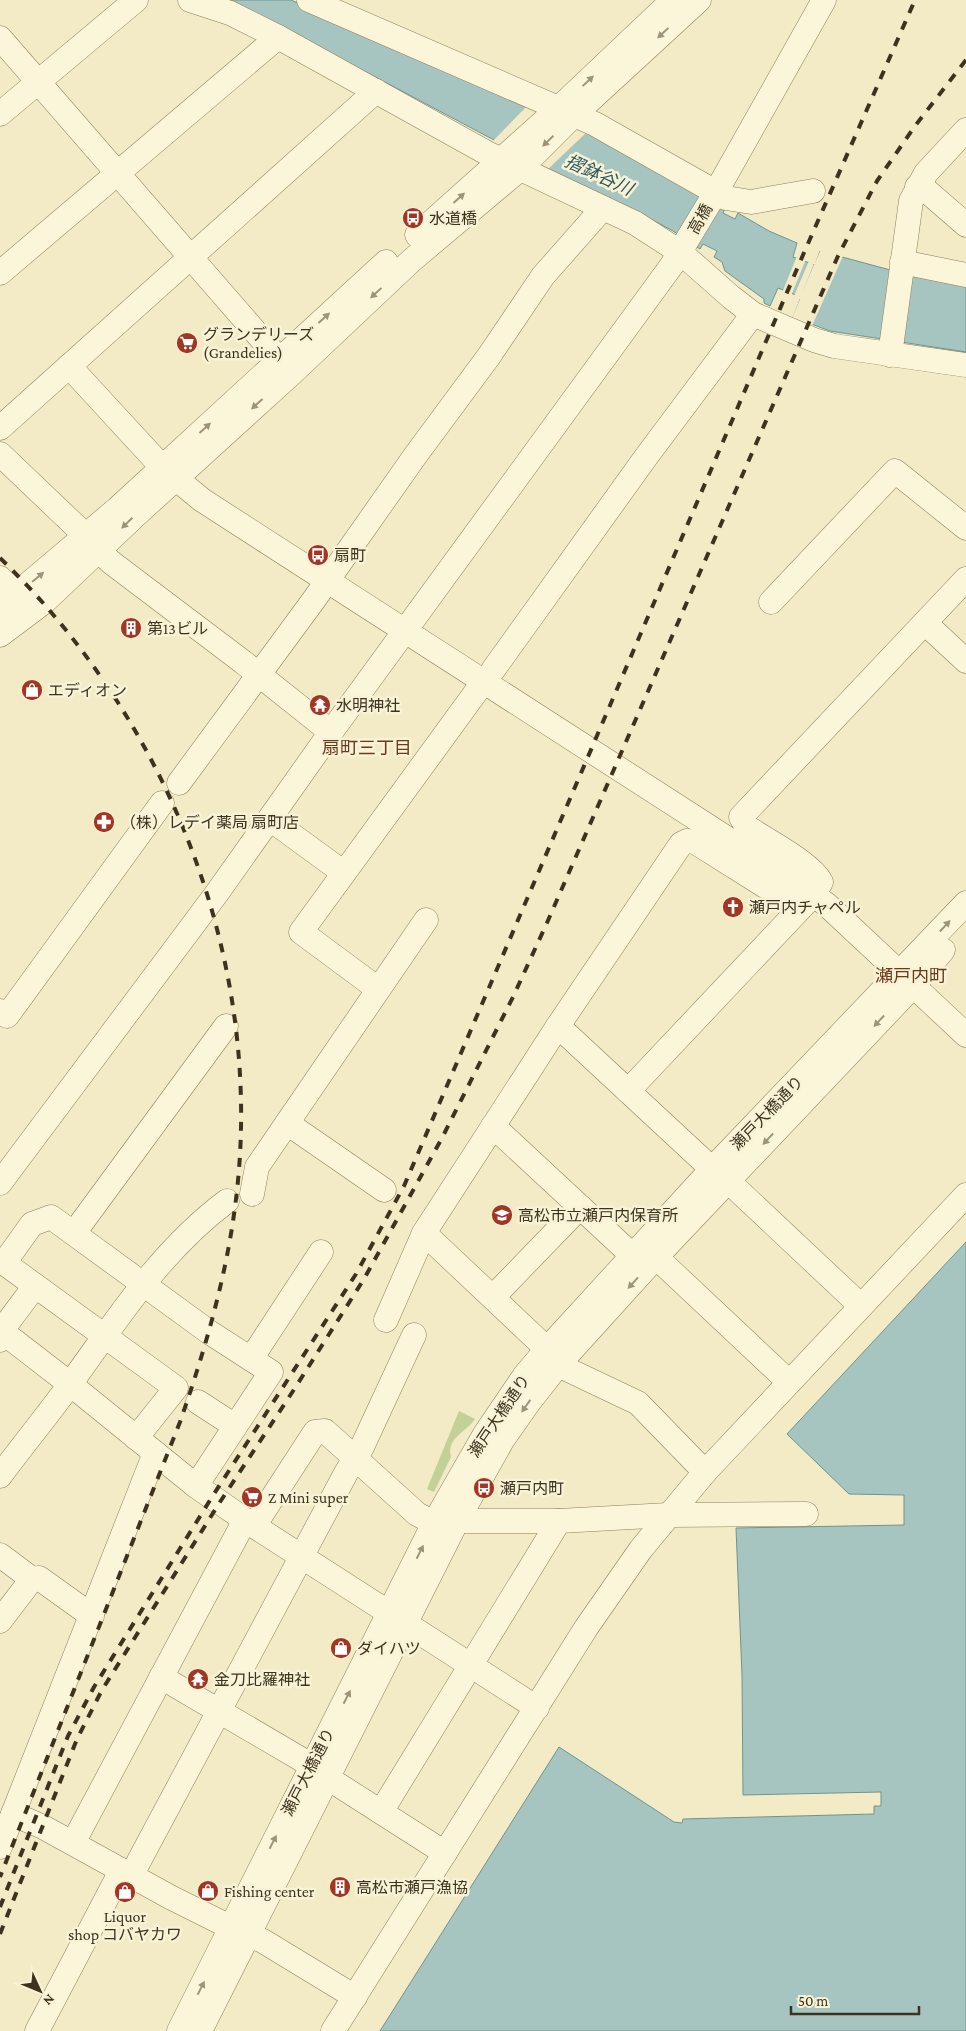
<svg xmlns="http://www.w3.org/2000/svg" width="966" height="2031" font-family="'Crimson Pro','Noto Sans JP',serif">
<rect width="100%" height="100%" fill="#f2ebc6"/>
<!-- green -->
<path fill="#c2d198" d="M459 1411 475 1419C467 1432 446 1437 451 1457L434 1492 427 1489Z"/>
<!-- water -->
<g fill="#a7c5c0" stroke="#6d9490">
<path d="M220 0H291L585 132 726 206 723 213 735 219 738 213 769 231 797 243 793 257 815 265 820 251 894 271 966 284V352L830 331 793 317 801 297 778 288 770 306 764 303V299L725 271 722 262 714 257 717 251 703 244 700 249 673 231 623 204 620 207 270 21Z"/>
<path d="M966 1242V2031H380L559 1747 674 1822 682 1823 683 1819 874 1814V1806H881V1792L743 1795 742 1675 736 1528 904 1525V1495L849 1494 787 1434Z"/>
</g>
<!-- pier -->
<g fill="#f2ebc6">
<path d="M529 104 588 131 546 171 492 142Z"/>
<path d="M821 249 843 256 812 326 792 318 800 299 794 296 809 261 814 263 802 293Z"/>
<path d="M797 256 806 259 791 296 782 293Z"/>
</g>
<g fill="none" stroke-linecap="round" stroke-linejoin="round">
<!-- minor casing -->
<g stroke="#8f7d5a" stroke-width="25">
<g id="minor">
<path d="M190 0 230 13 278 37 487 153 635 223 680 252 731 297 753 314 814 340 834 346 966 365"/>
<path d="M309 0 595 124 726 198 751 202 813 191"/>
<path d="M0 38 279 359"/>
<path d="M0 114 136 0"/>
<path d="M917 187 928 192 966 225"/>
<path d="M417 235 559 108 673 0"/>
<path d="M902 262 966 275"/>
<path d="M0 273 278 37"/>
<path d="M890 355 911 201 926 173 966 130"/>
<path d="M69 366 162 467 202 500 790 879 826 904 966 1035"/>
<path d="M0 428 376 91"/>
<path d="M0 454 86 536"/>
<path d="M99 551 112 563 243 662 331 732"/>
<path d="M0 578 17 595"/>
<path d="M771 602 895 471 966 528"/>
<path d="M0 608 117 509 386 262"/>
<path d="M925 623 966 661"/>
<path d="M0 635 44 602 137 514 292 373 412 260 520 169 574 115 699 0"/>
<path d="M493 670 646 457 753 314"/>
<path d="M179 783 313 601 415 456 489 356 543 276 603 208"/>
<path d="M270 819 344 873"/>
<path d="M378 989 301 932 476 692"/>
<path d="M0 1011 7 1016 162 803"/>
<path d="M558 1026 712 1169"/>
<path d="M628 1091 813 895 821 882C811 863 766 840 747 827L741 817 966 579"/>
<path d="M287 1123 384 1190"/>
<path d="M493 1126 633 1256"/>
<path d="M728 1181 861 1306"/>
<path d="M0 1183 217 893 331 732 672 265 716 192 824 0"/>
<path d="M252 1194 257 1167 426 920"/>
<path d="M74 1233 226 1026"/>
<path d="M424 1233 547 1349"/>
<path d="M656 1257 789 1382"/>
<path d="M0 1260 176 1388 136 1438"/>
<path d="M4 1263 32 1224 51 1217 209 1332 271 1372 196 1486"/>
<path d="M493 1297 580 1207"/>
<path d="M386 1320 424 1233 558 1026 681 844 687 841 695 842 800 908"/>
<path d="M0 1330 70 1384 196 1486 254 1526 537 1708"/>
<path d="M0 1340 5 1326 35 1286"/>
<path d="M251 1359 321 1252"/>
<path d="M558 1365 638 1403 705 1472"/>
<path d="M198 1402 235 1426"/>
<path d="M0 1476C25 1442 52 1410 76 1376 122 1312 163 1249 227 1201"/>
<path d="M457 1521H559L668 1515 806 1514"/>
<path d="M254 1526 315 1432 325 1431 417 1514 434 1523"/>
<path d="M0 1555 32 1579 0 1621"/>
<path d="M32 1579 39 1578 92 1616"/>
<path d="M161 1677 311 1765"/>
<path d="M328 1780 337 1784 445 1853"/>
<path d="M381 1812 559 1521"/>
<path d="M13 1814 43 1827 170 1897 230 1927 263 1941 355 1997"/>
<path d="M73 1843 245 1520"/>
<path d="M0 1847 155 1453"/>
<path d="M131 1876 346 1473 362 1447 414 1335"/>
<path d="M37 2031 121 1871"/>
<path d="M179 2031 434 1523 485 1434 525 1375 547 1349 712 1169 966 903"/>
<path d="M200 2031 457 1521 503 1439 529 1402 558 1365 656 1257 913 986 943 950"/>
<path d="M333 2031 586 1628 641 1549 705 1472 966 1195"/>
</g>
</g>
<!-- minor -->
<use href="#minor" stroke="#fbf6da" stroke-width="24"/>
<!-- rail -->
<g stroke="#3e321f" stroke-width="4" stroke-dasharray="9 9" stroke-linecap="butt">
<path d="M0 558C169 721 265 963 236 1199 227 1275 205 1350 180 1422L0 1877"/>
<path d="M0 1907 68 1736 94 1687 212 1497 356 1274 404 1186 803 255 915 0"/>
<path d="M0 1934 77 1739 102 1690 220 1502 295 1388 364 1279 442 1138 513 997 546 925 838 256 877 181 915 126 966 60"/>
</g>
</g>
<!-- one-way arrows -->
<defs><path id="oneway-solid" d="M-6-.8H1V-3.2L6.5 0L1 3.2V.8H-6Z" transform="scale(1.25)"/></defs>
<g fill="#9c947c">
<use href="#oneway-solid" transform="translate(663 33) rotate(137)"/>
<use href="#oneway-solid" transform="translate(588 81) rotate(-43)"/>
<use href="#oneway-solid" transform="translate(548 141) rotate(136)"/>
<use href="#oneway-solid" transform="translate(459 198) rotate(-42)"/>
<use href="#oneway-solid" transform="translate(376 293) rotate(137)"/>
<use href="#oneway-solid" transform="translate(324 318) rotate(-42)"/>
<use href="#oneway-solid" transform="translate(257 404) rotate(138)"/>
<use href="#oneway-solid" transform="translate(205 428) rotate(-42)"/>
<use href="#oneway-solid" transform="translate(127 523) rotate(136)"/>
<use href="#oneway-solid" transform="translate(38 577) rotate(-40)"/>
<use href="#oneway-solid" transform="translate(945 926) rotate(-47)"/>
<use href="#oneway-solid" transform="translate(879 1021) rotate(133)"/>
<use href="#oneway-solid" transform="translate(768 1139) rotate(133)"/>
<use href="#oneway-solid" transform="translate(633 1283) rotate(132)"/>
<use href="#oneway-solid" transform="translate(526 1406) rotate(125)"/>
<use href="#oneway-solid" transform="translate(420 1552) rotate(-63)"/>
<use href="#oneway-solid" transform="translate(347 1697) rotate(-63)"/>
<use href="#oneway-solid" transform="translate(273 1842) rotate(-63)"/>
<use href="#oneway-solid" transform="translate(201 1988) rotate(-63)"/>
</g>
<!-- icons -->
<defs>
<g id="bus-disc" transform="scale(1.125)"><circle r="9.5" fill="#a23625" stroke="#f8f3d6"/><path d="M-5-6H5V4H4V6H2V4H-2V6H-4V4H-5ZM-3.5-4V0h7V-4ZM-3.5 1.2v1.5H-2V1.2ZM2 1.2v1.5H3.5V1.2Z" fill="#fff"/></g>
<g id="supermarket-disc" transform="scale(1.125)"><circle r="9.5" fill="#a23625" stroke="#f8f3d6"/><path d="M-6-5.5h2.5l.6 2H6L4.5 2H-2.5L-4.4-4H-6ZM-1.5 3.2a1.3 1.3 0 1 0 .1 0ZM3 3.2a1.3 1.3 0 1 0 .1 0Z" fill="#fff"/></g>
<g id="building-disc" transform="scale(1.125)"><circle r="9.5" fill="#a23625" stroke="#f8f3d6"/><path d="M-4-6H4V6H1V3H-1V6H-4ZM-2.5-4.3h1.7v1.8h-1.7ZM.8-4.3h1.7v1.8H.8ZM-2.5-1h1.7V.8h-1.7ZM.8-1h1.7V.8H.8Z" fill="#fff"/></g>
<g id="shop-disc" transform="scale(1.125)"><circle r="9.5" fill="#a23625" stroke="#f8f3d6"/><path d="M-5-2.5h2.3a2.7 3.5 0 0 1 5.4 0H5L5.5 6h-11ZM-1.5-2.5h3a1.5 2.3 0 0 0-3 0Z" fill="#fff"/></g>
<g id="temple-disc" transform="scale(1.125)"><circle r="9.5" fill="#a23625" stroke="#f8f3d6"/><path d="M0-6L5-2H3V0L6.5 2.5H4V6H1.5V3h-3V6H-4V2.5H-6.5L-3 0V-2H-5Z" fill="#fff"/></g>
<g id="pharmacy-disc" transform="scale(1.125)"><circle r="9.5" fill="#a23625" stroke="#f8f3d6"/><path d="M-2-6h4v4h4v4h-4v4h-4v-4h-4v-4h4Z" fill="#fff"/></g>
<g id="church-disc" transform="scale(1.125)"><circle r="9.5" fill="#a23625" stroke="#f8f3d6"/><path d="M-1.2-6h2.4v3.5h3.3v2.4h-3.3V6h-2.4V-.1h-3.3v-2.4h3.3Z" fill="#fff"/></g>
<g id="school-disc" transform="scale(1.125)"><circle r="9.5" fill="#a23625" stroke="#f8f3d6"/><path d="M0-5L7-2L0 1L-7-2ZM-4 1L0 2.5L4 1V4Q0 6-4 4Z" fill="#fff"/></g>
</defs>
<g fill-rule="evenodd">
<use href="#bus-disc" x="413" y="218"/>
<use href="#supermarket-disc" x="187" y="343"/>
<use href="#bus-disc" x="318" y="555"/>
<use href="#building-disc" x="131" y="628"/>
<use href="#shop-disc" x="32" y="690"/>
<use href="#temple-disc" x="320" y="705"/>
<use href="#pharmacy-disc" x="104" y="822"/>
<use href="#church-disc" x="733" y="907"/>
<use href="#school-disc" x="502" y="1215"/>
<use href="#bus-disc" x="484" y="1488"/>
<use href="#supermarket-disc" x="252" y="1497"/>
<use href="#shop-disc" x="341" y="1648"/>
<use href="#temple-disc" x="198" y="1679"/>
<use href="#building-disc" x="340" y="1887"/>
<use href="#shop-disc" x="208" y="1891"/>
<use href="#shop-disc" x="125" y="1892"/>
</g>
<g text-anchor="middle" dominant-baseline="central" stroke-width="5" stroke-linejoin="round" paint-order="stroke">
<!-- poi labels -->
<g font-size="16" fill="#3e321f" stroke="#f8f3d6" text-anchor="start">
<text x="429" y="218">水道橋</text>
<text x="203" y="334">グランデリーズ<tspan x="203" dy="18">(Grandelies)</tspan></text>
<text x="334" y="555">扇町</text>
<text x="147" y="628">第13ビル</text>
<text x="48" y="690">エディオン</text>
<text x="336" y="705">水明神社</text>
<text x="120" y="822">（株）レデイ薬局 扇町店</text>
<text x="749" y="907">瀬戸内チャペル</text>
<text x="518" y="1215">高松市立瀬戸内保育所</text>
<text x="500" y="1488">瀬戸内町</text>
<text x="268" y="1497">Z Mini super</text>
<text x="357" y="1648">ダイハツ</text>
<text x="214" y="1679">金刀比羅神社</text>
<text x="356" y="1887">高松市瀬戸漁協</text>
<text x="224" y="1891">Fishing center</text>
<text x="125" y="1916" text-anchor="middle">Liquor<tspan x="125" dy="18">shop コバヤカワ</tspan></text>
</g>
<!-- street labels -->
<g font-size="16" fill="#3e321f" stroke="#f8f3d6">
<text transform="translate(700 219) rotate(-60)">高橋</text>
<text transform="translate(767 1113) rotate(-46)">瀬戸大橋通り</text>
<text transform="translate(499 1416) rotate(-56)">瀬戸大橋通り</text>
<text transform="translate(308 1772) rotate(-63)">瀬戸大橋通り</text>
</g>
<!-- water labels -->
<g font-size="18" font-style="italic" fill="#2d5a5e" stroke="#f8f3d6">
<text transform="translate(599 175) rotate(25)">摺鉢谷川</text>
</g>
<!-- neighbourhood labels -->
<g font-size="18" fill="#6e381b" stroke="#f8f3d6">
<text x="367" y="748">扇町三丁目</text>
<text x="911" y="976">瀬戸内町</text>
</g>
</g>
<!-- north arrow -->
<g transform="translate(40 1991) rotate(134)" stroke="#f8f3d6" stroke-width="4" paint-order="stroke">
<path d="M0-4L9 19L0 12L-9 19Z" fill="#3e321f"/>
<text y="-8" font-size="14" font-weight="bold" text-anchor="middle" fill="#3e321f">N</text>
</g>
<!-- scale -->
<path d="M791 2006v8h128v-8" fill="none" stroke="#3e321f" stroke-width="2.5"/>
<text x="798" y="2006" font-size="15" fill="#3e321f" stroke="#f8f3d6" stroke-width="4" paint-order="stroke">50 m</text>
</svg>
